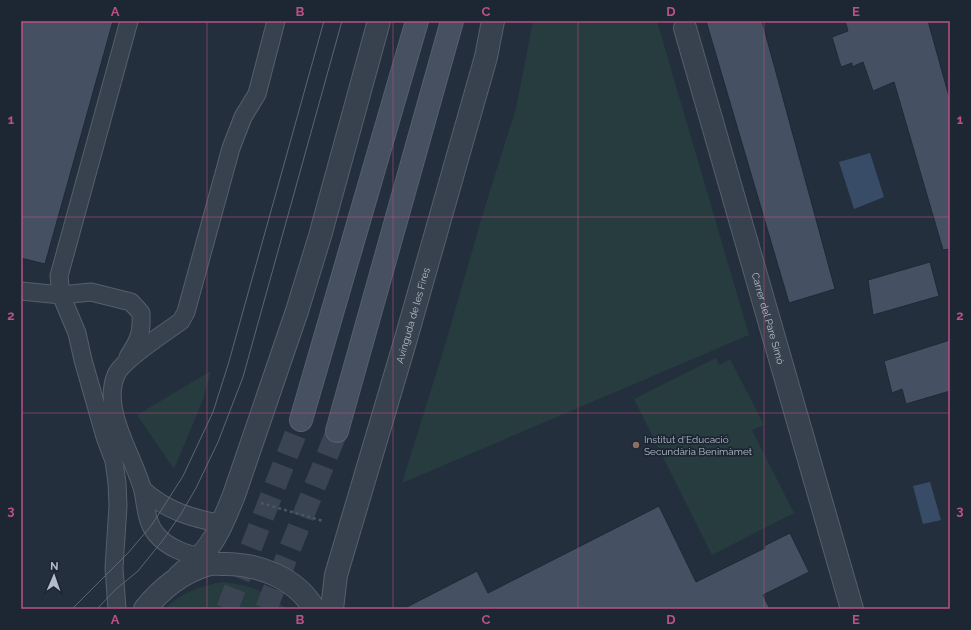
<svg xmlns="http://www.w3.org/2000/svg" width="971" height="630" font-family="Raleway,sans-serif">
<rect width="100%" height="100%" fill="#242f3e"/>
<!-- green -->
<g fill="#263c3f">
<path d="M533 21H657L749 335 402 483 445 345 484 210 516 108Z"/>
<path d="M716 358 719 365 730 359 764 425 752 430 794 513 712 555 634 399Z"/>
<path d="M211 371 202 402 174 469 137 415Z"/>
<path d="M223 582C247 585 270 591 286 609H165C182 592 200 586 223 582Z"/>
</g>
<!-- water -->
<g fill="#394c67">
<path d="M870 153 884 197 854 209 839 162Z"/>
<path d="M930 482 941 520 923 524 913 486Z"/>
</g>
<!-- building -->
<g fill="#455162" stroke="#1f2835">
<path d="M21 21H113L45 264 21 258Z"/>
<path d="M706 21H762L835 289 789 303Z"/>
<path d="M845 21H928L950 100V249L943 250 894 82 873 91 863 62 852 67V63L841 67 832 37 848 31Z"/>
<path d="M930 262 939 296 873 315 868 280Z"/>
<path d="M950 340V391L906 404 902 389 892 393 884 361Z"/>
<path d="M659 506 696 582 765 548 764 546 790 533 809 572 763 595 770 609H403L477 571 488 593Z"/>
</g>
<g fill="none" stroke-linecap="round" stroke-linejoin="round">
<!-- secondary-tunnel -->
<g stroke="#3a4453" stroke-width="22" stroke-dasharray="22 11" stroke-linecap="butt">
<path d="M227 609 301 420"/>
<path d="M266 609 337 431"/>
</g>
<!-- lane casing -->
<g stroke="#565f6c" stroke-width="19">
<g id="lane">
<path d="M21 291 61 295 91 292 131 302 141 313C142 334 139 340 128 357"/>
<path d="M143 490C167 511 191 518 223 524"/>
<path d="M210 559C190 555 169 550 156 534 146 522 146 505 143 491 134 456 101 411 116 375 123 359 165 333 181 321L186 312 231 148 243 117 257 94 276 21"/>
<path d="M117 609 114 568 118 506 117 483 114 461 105 437 83 360 77 333 61 295 59 276 129 21"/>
</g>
</g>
<!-- street casing -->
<g stroke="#565f6c" stroke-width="24">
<g id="street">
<path id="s1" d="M685 28 852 609"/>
<path d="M179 576C186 570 193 564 200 557 217 539 225 517 234 495L297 311 320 236 379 21"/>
<path d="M145 609C161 589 181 573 206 565 211 563 217 564 221 564 256 563 296 577 314 609"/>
<path id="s2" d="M332 609 336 575 405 342 486 57 493 21"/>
</g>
</g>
<!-- secondary casing -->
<g stroke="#565f6c" stroke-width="24">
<g id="secondary">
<path d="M301 420 417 21"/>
<path d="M337 431 452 21"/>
</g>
</g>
<!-- path -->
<path stroke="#44595c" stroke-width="2.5" stroke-dasharray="3 3" stroke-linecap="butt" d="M261 503 323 521"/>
<!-- lane -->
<use href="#lane" stroke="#38414e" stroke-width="17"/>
<!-- street -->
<use href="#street" stroke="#38414e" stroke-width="22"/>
<!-- secondary -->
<use href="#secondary" stroke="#465061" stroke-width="22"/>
<!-- tram -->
<g stroke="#5a6575" stroke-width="1">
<path d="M72 609 128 553 151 526 164 506 183 476 213 412 228 365 324 21"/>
<path d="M97 609 115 590 138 571 163 540 181 514 196 488 218 442 243 377 342 21"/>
</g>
</g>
<!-- grid -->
<path fill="none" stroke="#bd5182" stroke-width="1" stroke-opacity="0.55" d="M207 21V609M393 21V609M578 21V609M764 21V609M21 217H950M21 413H950"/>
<!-- markers -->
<circle fill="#8d6e63" stroke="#1d2633" stroke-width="1.5" cx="636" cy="445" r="4"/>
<g text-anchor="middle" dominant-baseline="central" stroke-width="3.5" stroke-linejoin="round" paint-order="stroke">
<!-- street labels -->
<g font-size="10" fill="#b4bcc9" stroke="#1d2633">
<text stroke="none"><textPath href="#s2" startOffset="305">Avinguda de les Fires</textPath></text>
<text stroke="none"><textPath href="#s1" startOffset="302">Carrer del Pare Simó</textPath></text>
</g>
<!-- poi labels -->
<g font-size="10" fill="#b4bcc9" stroke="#1d2633" text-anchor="start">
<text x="644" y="439">Institut d'Educació<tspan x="644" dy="12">Secundària Benimàmet</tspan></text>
</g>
</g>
<!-- border -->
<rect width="971" height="630" fill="none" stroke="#1d2633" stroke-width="44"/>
<!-- north arrow -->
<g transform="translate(54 576) rotate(2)" stroke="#1d2633" stroke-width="3" paint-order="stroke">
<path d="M0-3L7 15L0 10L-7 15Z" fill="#b4bcc9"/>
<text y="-6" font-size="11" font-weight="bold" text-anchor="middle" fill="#b4bcc9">N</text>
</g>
<rect x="22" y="22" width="927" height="586" fill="none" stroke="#bd5182" stroke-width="1.5"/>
<g font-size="13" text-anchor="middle" font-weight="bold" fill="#bd5182">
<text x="115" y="16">A</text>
<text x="300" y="16">B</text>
<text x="486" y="16">C</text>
<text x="671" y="16">D</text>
<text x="856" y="16">E</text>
<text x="11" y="124">1</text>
<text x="960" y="124">1</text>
<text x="11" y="320">2</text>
<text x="960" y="320">2</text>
<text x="11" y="515">3</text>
<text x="960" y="515">3</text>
<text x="115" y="624">A</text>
<text x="300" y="624">B</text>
<text x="486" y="624">C</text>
<text x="671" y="624">D</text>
<text x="856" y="624">E</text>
</g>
</svg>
